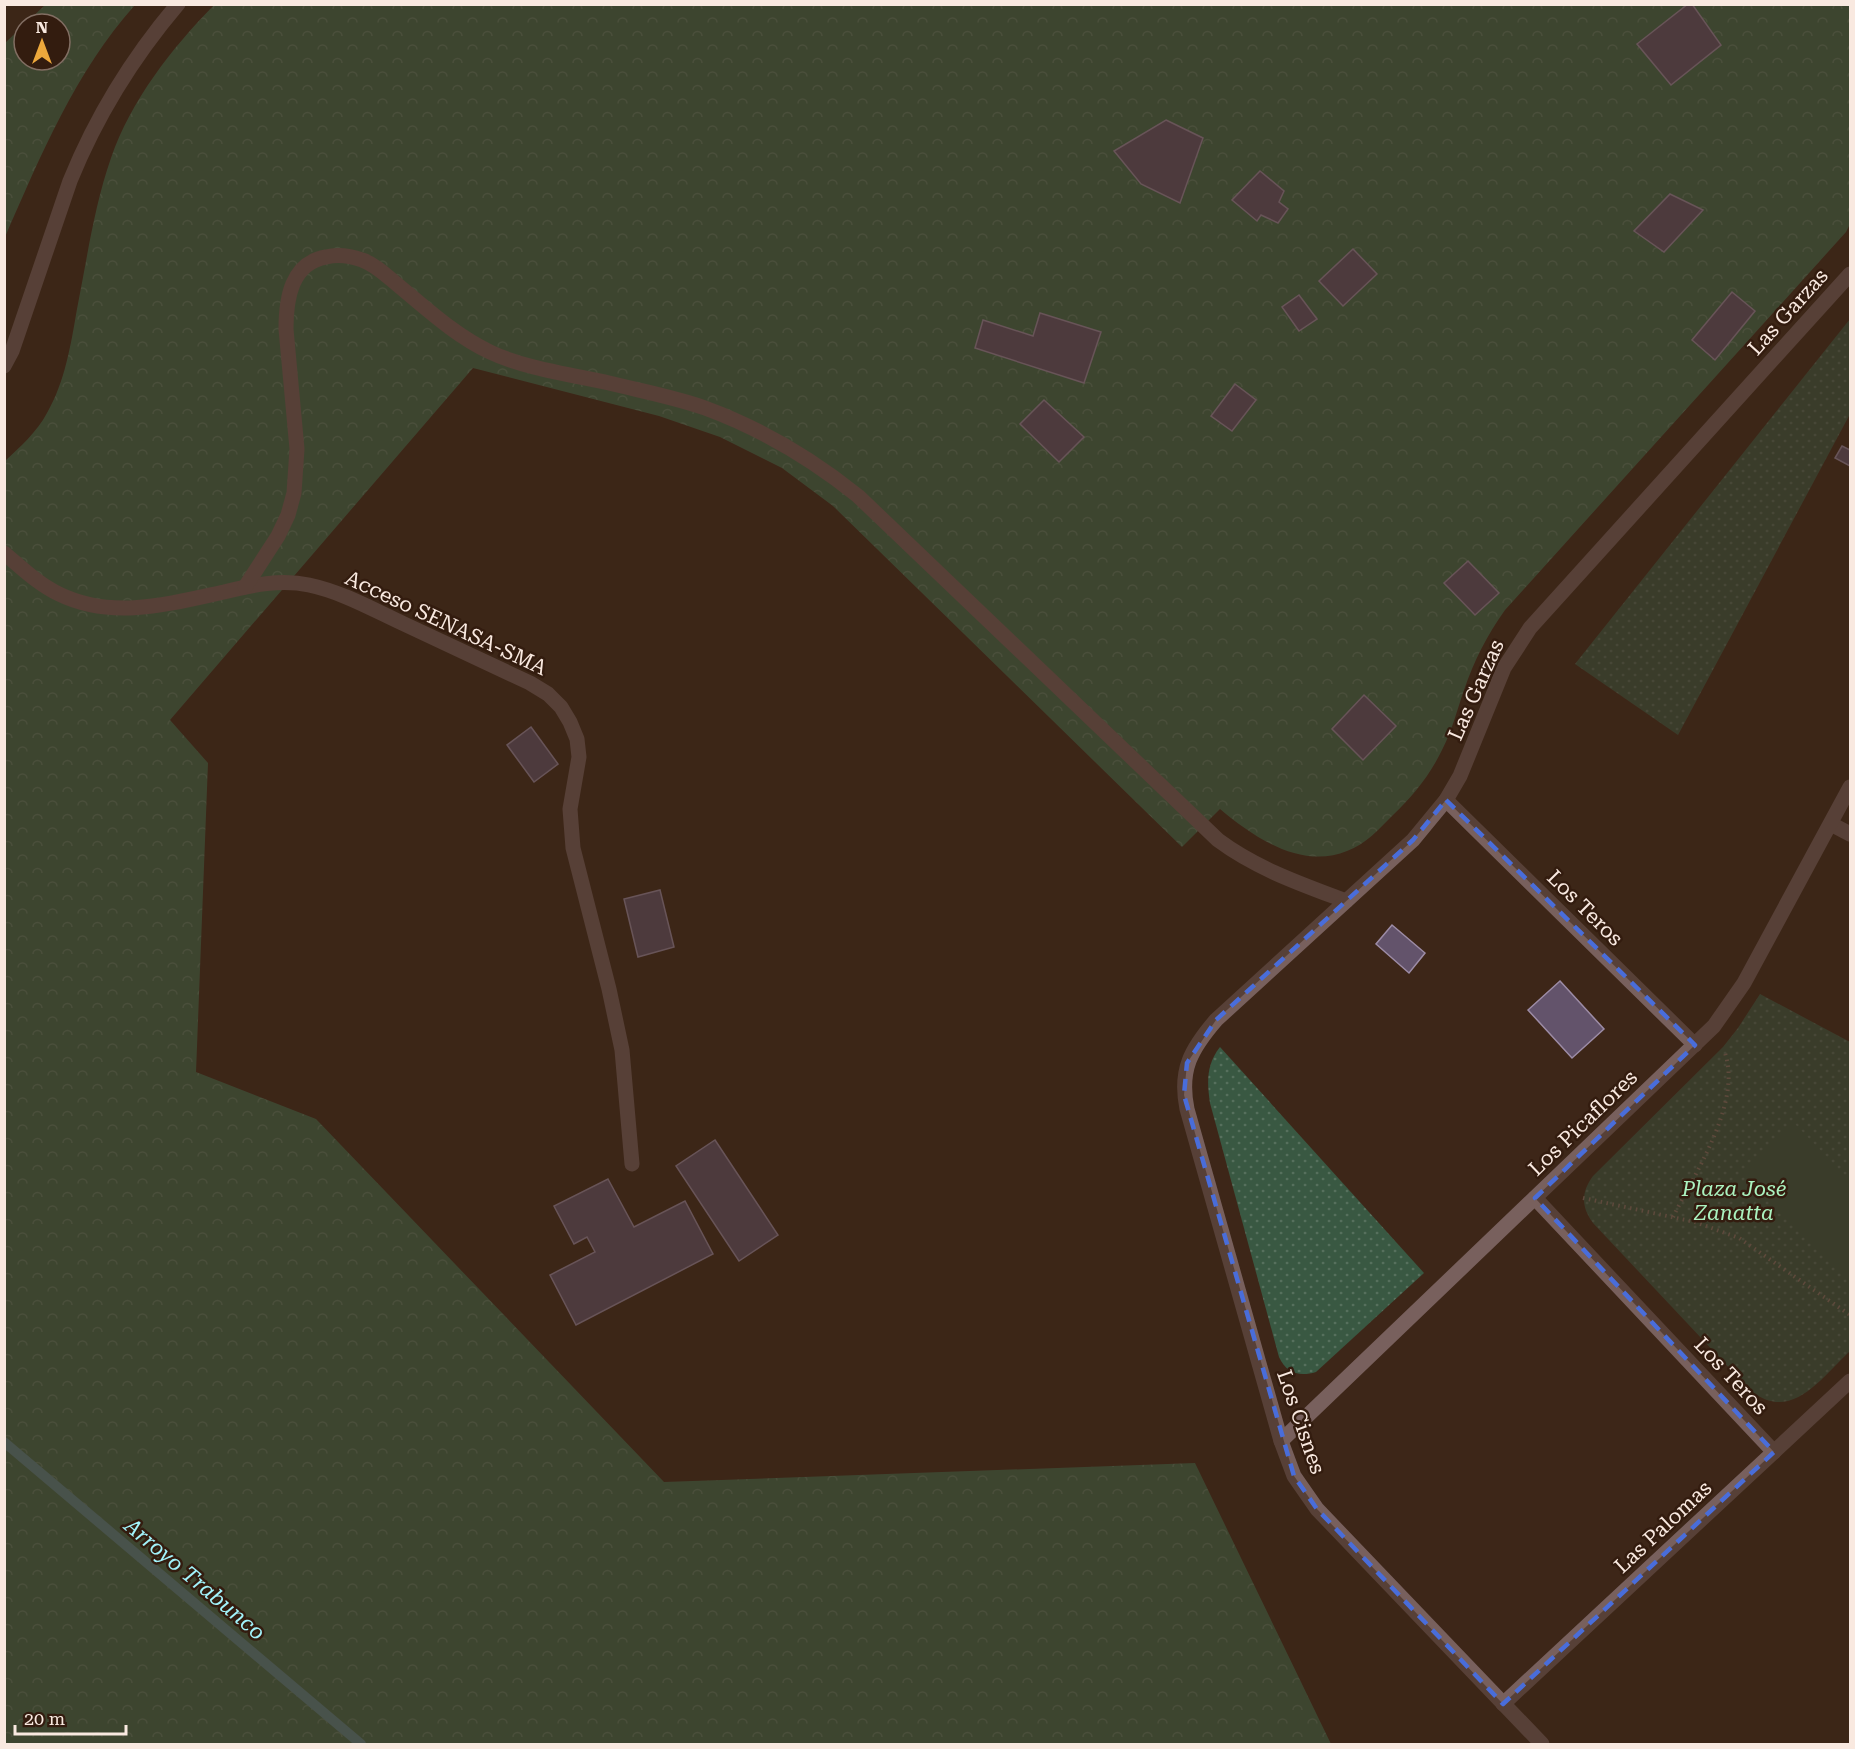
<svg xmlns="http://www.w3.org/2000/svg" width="1855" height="1749" font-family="'Roboto Serif',serif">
<defs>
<pattern id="grass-dots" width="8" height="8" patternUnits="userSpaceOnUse" patternTransform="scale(1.5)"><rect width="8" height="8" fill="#395842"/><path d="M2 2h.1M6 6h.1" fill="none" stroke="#56705d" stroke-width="1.8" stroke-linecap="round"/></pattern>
<pattern id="forest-crowns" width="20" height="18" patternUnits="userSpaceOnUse" patternTransform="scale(1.5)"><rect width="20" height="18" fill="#3f6b4d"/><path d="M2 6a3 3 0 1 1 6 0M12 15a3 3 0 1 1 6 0" fill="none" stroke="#5c8066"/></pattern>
</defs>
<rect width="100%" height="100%" fill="#3d2618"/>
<!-- grass -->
<g fill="url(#grass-dots)">
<path d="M1850 319V414L1678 735 1575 664Z"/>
<path d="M1760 994 1850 1042V1351C1821 1378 1791 1424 1750 1390L1593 1223C1581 1207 1581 1192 1593 1176L1723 1047 1738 1028Z"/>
<path d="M1220 1047 1424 1273 1316 1372C1299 1377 1286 1373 1279 1357L1210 1103C1207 1082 1206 1065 1220 1047Z"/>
</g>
<!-- forest -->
<g fill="url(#forest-crowns)">
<path d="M46 4 135 5C75 72 41 155 5 237V43L24 25V60H60V24H25Z"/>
<path d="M214 5H1850V224L1846 232 1505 610C1487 635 1474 661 1464 690 1457 710 1452 731 1442 750 1430 775 1413 796 1393 815 1379 829 1366 844 1347 851 1302 870 1253 837 1220 809L1182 847 833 506 782 468 720 437 659 416 473 368 170 720 208 763 196 1072 316 1119 664 1482 1195 1463 1331 1744H5V461C20 447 37 432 47 413 65 382 71 344 77 309 87 259 94 207 111 158 131 100 172 48 214 5Z"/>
</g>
<!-- pitch -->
<path fill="#395842" d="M1795 1124 1850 1181V1282L1745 1174Z"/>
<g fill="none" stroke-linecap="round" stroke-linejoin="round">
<!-- stream -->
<path stroke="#588789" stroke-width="10" d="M4 1442 361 1744"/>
</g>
<!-- building -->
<g fill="#63536b" stroke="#9d8ca6" stroke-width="1.5">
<path d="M1688 4H1692L1721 45 1671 85 1637 44Z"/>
<path d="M1166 120 1203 138 1180 203 1141 184 1114 151Z"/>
<path d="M1260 171 1284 191 1279 202 1288 209 1278 223 1261 215 1257 221 1232 200Z"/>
<path d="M1670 194 1703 210 1664 252 1634 231Z"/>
<path d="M1353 249 1377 274 1343 306 1319 281Z"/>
<path d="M1732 292 1755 311 1715 360 1692 340Z"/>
<path d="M1299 295 1317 319 1299 331 1282 307Z"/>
<path d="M1040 313 1101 332 1084 383 975 348 983 320 1033 336Z"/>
<path d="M1235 384 1256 400 1232 431 1211 416Z"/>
<path d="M1044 400 1084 437 1059 462 1020 424Z"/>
<path d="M1842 446 1850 450V466L1835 458Z"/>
<path d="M1468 561 1499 593 1475 615 1444 583Z"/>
<path d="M1364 695 1396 726 1363 760 1332 729Z"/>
<path d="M531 727 558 764 534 782 507 745Z"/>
<path d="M660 890 674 947 638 957 624 899Z"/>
<path d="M1392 925 1425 953 1409 973 1376 944Z"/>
<path d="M1560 981 1604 1029 1572 1058 1528 1010Z"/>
<path d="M715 1140 778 1235 739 1261 676 1166Z"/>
<path d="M608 1179 634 1227 685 1201 713 1254 576 1325 550 1275 595 1252 587 1237 574 1244 554 1206Z"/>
</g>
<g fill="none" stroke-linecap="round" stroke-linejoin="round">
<!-- path -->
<g stroke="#887468" stroke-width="4" stroke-dasharray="1.5 4.5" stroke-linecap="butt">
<path d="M1583 1198 1695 1222 1739 1238 1850 1315"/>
<path d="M1673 1217C1695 1173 1742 1103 1725 1053"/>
</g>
<!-- minor -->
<g stroke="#78605d" stroke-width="15">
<path d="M4 366 12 351 70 181C96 117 133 57 178 4"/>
<path d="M4 553C22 568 38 584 59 594 112 620 169 604 224 592 252 585 281 579 309 585 342 592 372 609 402 623 445 643 488 663 530 683L548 694 561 707 570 722 577 739 579 757 570 809 573 848 609 989 622 1050 632 1164"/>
<path d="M245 587 278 536 288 515 294 493 297 449 286 329C286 299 291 263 326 257 337 254 351 256 362 260 375 264 388 277 399 286 428 310 456 336 490 352 523 368 573 375 609 383 641 391 674 397 705 408 762 429 812 459 858 496L1218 840C1257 869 1301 884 1346 901"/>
<path d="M1446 800 1695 1045"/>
<path d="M1831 824 1850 834"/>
<path d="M1535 1198 1774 1452"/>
<path d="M1281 1441 1714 1026 1744 983 1850 787"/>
<path d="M1503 1704 1850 1381"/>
<path d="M1542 1744 1317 1509 1294 1476 1281 1441 1187 1109C1179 1070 1191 1049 1216 1020L1413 840 1446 800 1460 776 1504 668 1530 628 1850 274"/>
</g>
</g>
<!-- marked area -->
<path d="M0 0H1855V1749H0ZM1446 800 1695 1045 1535 1198 1774 1452 1503 1704 1317 1509 1294 1476 1184 1095 1187 1063 1216 1020 1413 840Z" fill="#3d2618" fill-opacity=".55" fill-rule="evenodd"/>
<path fill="none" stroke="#496dda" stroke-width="4.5" stroke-dasharray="12 8" stroke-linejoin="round" d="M1446 800 1695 1045 1535 1198 1774 1452 1503 1704 1317 1509 1294 1476 1184 1095 1187 1063 1216 1020 1413 840Z"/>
<g text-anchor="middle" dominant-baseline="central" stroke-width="5" stroke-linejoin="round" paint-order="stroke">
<!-- street labels -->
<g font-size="21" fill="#f9e9e0" stroke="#331c0f">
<text transform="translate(1788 312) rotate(-48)">Las Garzas</text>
<text transform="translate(446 623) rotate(25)">Acceso SENASA-SMA</text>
<text transform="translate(1476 690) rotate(-66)">Las Garzas</text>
<text transform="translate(1585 908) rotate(45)">Los Teros</text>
<text transform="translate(1583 1123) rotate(-44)">Los Picaflores</text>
<text transform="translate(1731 1376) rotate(47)">Los Teros</text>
<text transform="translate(1301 1422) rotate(71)">Los Cisnes</text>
<text transform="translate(1663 1527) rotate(-43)">Las Palomas</text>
</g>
<!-- park labels -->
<g font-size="21" font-style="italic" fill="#abf2bf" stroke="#331c0f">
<text x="1734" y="1189">Plaza José<tspan x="1734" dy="24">Zanatta</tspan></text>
</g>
<!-- water labels -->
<g font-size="22" font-style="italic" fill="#a2f3fb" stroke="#331c0f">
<text transform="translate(195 1579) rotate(40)">Arroyo Trabunco</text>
</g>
</g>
<!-- border -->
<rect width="1855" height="1749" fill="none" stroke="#f9e9e0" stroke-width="12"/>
<!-- north arrow -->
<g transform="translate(42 42)"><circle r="28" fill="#331c0f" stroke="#826e63" stroke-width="1.5"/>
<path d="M0-4.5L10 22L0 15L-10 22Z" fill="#eda83c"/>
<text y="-9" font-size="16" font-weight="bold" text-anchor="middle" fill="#f9e9e0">N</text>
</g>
<!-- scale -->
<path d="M15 1725v9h111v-9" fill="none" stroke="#f9e9e0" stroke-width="3"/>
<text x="24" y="1725" font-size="18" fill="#f9e9e0" stroke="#331c0f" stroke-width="4.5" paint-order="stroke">20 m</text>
</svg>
